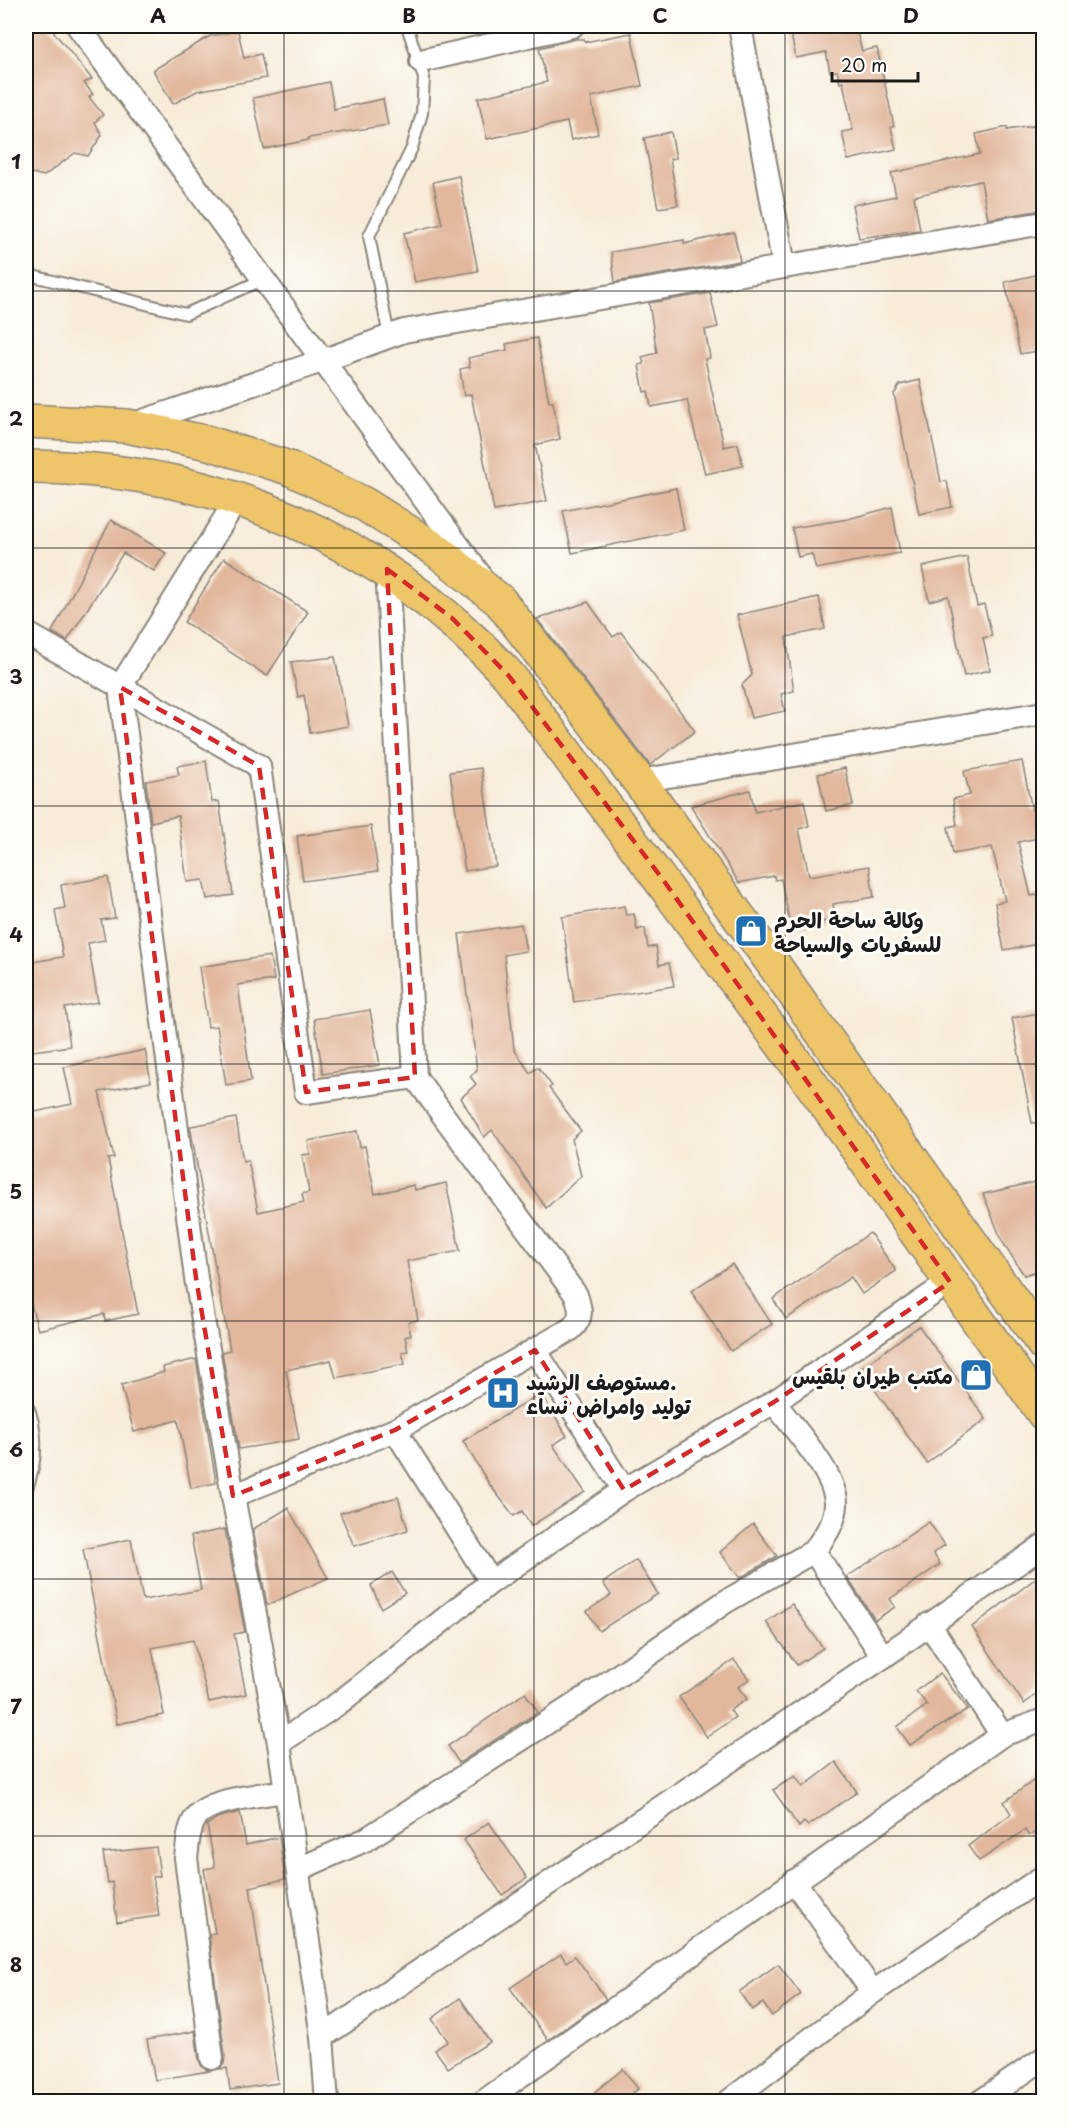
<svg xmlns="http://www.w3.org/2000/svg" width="1069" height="2127" font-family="'Playpen Sans','Playpen Sans Arabic',sans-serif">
<rect width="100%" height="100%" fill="#fdfcf7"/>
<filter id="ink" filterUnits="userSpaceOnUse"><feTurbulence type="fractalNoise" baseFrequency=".0167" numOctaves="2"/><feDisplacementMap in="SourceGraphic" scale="12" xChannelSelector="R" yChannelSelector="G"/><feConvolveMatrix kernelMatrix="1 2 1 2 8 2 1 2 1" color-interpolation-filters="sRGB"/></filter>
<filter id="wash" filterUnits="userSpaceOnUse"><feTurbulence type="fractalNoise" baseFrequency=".008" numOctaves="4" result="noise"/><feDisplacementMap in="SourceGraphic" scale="24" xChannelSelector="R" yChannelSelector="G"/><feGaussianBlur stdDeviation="1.35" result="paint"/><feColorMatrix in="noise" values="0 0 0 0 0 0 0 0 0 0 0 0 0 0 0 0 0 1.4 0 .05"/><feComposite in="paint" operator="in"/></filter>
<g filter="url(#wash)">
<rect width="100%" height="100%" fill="#f7ecd9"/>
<g id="blocks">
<!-- building -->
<g fill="#e2b79c">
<path d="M26 26H49L92 79 84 83 93 94 89 97 103 115 95 122 102 135 88 156 75 153 44 176 26 172Z"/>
<path d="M789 26H855L862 51 877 48 894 126 891 127 896 149 848 160 842 132 853 130 843 82 840 83 837 71 830 72 826 52 796 58Z"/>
<path d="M238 31 244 58 261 54 266 78 197 91 173 104 153 70 210 36Z"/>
<path d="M631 33 642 86 591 97 598 134 571 140 567 122 487 139 478 98 547 82 539 48 576 39H584L585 42Z"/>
<path d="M329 82 334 109 383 99 388 125 308 138 309 140 264 149 253 98Z"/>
<path d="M1044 124V210L988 219 981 181 914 196 920 230 859 238 852 205 896 196 891 173 980 154 976 134 1007 127V130Z"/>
<path d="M671 132 676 158 670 159 678 205 658 208 644 138Z"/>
<path d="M459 176 478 271 415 282 404 233 442 224 433 182Z"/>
<path d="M734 232 740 261 615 282 611 252 684 240V244Z"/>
<path d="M1044 273V350L1020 354 1005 282Z"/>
<path d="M710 293 718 327 705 330 710 358 705 359 724 447 738 444 743 466 705 474 687 400 651 407 648 391 644 392 639 365 644 364 642 357 657 353 649 303Z"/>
<path d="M537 338 549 402H553L560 439 535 445 547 501 494 511 471 394 464 396 460 369 470 367 468 358 507 350 506 344Z"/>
<path d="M920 380 941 482 947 481 952 507 919 514 894 394 900 385Z"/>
<path d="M676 488 684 530 572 553 563 511Z"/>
<path d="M892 507 900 553 816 569 812 554 798 557 792 528 848 519Z"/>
<path d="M111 520 166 553 154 571 123 553 67 641 52 632Z"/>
<path d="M967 557 977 606 984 604 992 636 983 638 990 670 964 676 948 596 929 601 922 567Z"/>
<path d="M224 558 308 612 267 676 184 622Z"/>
<path d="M819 597 825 629 786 637 794 691 781 694 785 711 751 718 742 685 752 675 737 615Z"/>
<path d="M588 602 613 637 621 632 695 731 650 765 537 619Z"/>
<path d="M335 657 348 726 310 733 304 695 298 697 291 662Z"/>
<path d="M206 761 212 802 219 801 233 895 207 899 203 880 187 882 178 816 151 822 146 781 179 775 177 766Z"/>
<path d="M1022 761 1032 810 1044 807V837L1018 842 1031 896 1044 893V943L1004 950 995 903 1005 901 992 847 953 854 948 827 957 825 953 799 970 795 964 771Z"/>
<path d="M481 768 496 866 465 871 450 772Z"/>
<path d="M845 768 853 805 826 811 818 774Z"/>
<path d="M750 790 755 812 804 801 809 826 799 829 809 876 869 866 874 897 833 904 836 919 791 929 781 879 775 880 774 876 739 883 691 806Z"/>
<path d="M371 826 378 871 303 881 297 836Z"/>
<path d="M108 877 115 918 101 920 105 940 88 943 98 1002 65 1008 70 1046 26 1052V963L63 957 55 910 65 908 61 885Z"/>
<path d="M624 906 626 915 634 914 637 930 645 928 648 948 656 946 659 965 669 963 674 986 574 1002 562 917Z"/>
<path d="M521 924 526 951 504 955 514 1049 530 1073 538 1067 552 1086 549 1088 581 1131 572 1139 581 1176 546 1208 492 1130 484 1137 461 1098 476 1084 470 1076 477 1070 459 934Z"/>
<path d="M270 956 274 980 238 985 251 1081 226 1085 217 1026 208 1027 199 967Z"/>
<path d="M370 1010 380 1065 323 1074 314 1019Z"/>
<path d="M1044 1012V1122L1032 1123 1012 1018Z"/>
<path d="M145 1050 151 1082 99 1092 114 1158 108 1159 138 1314 105 1321 104 1314 38 1330 26 1285 30 1284 26 1266V1114L72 1104 64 1067Z"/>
<path d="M236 1118 243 1161 248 1160 258 1212 304 1202 302 1194 309 1192 302 1155 310 1154 308 1141 357 1131 360 1147 365 1146 375 1194 414 1185 415 1190 446 1183 460 1251 407 1261 418 1320 408 1322 411 1335 405 1337 408 1351 402 1352 405 1364 336 1378 331 1360 286 1370 299 1439 239 1449 222 1352 230 1350 190 1126Z"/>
<path d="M1044 1180V1269L1024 1275 1002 1241 983 1194Z"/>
<path d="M870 1233 896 1271 862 1294 851 1277 786 1319 773 1299Z"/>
<path d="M732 1264 772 1324 731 1351 691 1291Z"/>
<path d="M919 1326 986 1419 927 1463 860 1369Z"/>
<path d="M196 1359 216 1483 191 1488 178 1420 134 1432 121 1385 164 1372 163 1367Z"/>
<path d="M541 1393 567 1436 553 1445 585 1492 531 1526 522 1511 514 1516 489 1484 463 1441Z"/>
<path d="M398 1497 408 1530 354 1546 340 1513Z"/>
<path d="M288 1508 328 1578 267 1605 253 1529Z"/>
<path d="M929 1522 945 1545 933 1553 940 1564 890 1599 895 1607 875 1620 847 1577Z"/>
<path d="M753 1524 777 1556 740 1578 720 1552Z"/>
<path d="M225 1529 245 1632 234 1634 246 1694 209 1702 193 1640 152 1648 164 1715 117 1724 83 1549 131 1539 143 1600 201 1590 191 1536Z"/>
<path d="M636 1560 658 1594 599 1631 587 1611 611 1595 603 1583Z"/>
<path d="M392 1572 405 1593 381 1608 371 1585Z"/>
<path d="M1044 1572V1688L1024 1704 972 1627Z"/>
<path d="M792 1604 823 1648 797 1665 766 1622Z"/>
<path d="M734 1660 749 1679 738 1687 747 1699 730 1710 735 1717 707 1737 679 1697Z"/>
<path d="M940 1673 968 1709 910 1745 897 1727 927 1705 916 1691Z"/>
<path d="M525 1693 538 1712 459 1763 448 1746Z"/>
<path d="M836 1762 857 1792 808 1826 804 1822 799 1827 773 1790 795 1776 803 1787Z"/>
<path d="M1044 1773V1826L1029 1836 1025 1830 979 1861 968 1846 1011 1814 1004 1802Z"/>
<path d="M240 1812 246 1845 279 1837 285 1879 250 1887 278 2083 230 2090 227 2068 219 2069 224 2064 225 2056 209 1934 215 1933 204 1869 215 1867 207 1825 217 1818Z"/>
<path d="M489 1822 527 1878 502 1895 464 1840Z"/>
<path d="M156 1847 160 1876 153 1877 159 1916 117 1922 112 1882 108 1883 103 1853Z"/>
<path d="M561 1954 566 1962 575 1956 606 1999 548 2040 510 1988Z"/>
<path d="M778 1964 801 1994 772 2016 763 2003 752 2010 739 1992Z"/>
<path d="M460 1998 490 2042 448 2068 435 2050 448 2041 432 2019Z"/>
<path d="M195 2031 199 2060 202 2067 209 2071 155 2080 147 2040Z"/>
<path d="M623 2069 638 2089 621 2102H582Z"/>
</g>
</g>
</g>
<g filter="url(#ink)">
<use href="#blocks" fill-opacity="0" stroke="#8a847a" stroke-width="1.5"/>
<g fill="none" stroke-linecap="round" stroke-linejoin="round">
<!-- lane casing -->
<g stroke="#8a847a" stroke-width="14">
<g id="lane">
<path d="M26 268 33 276 186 314 264 279"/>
<path d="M389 336 369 236 412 148 422 113 424 78 407 26"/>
<path d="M26 1402C40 1432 37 1462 26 1492"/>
</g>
</g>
<!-- street casing -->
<g stroke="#8a847a" stroke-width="26">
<g id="street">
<path d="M78 26 479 574"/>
<path d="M740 26 784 266"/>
<path d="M421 61 572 26"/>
<path d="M131 425 325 360 404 331 1044 223"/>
<path d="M237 499 120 687 196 1278 233 1496 279 1743 322 2037 327 2102"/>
<path d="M387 569 415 1077 576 1295C581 1310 583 1318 571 1329L395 1430"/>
<path d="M26 633 259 766 306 1092 415 1077"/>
<path d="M639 781 1044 713"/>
<path d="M535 1350 624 1490"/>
<path d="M774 1402 950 1282"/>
<path d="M233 1496 395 1430 491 1582"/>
<path d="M929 1624 1002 1735"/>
<path d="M279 1743 339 1703 491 1582 624 1490 774 1402C792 1427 837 1474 836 1505 835 1523 824 1537 814 1551L883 1657"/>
<path d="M299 1869 365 1840 596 1691 725 1602 814 1551"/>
<path d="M794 1881 873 1992"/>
<path d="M322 2037 883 1657 1044 1545"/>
<path d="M212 2058 186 1858C188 1844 188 1829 196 1817 208 1799 264 1795 285 1791"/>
<path d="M483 2102 1002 1735 1044 1720"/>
<path d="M728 2102 873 1992 1044 1876"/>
<path d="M980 2102 1044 2058"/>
</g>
</g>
<!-- primary casing -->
<g stroke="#8a847a" stroke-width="36">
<g id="primary">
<path d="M26 421 127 426 209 443 289 468 364 504 435 549 500 601 639 781 764 951 1044 1345"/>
<path d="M26 467C214 466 381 538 509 676L810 1082 1044 1414"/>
</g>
</g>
<!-- lane -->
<use href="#lane" stroke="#fff" stroke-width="10"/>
<!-- street -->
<use href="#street" stroke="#fff" stroke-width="22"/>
<!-- primary -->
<use href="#primary" stroke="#eec569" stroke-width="33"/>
</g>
</g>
<!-- marked area -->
<path fill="none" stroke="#d62828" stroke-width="4.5" stroke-dasharray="12 8" stroke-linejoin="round" d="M387 569 452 618 509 676 661 877 950 1282 774 1402 624 1490 535 1350 395 1430 233 1496 196 1278 120 687 259 766 306 1092 415 1077Z"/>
<!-- grid -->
<path fill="none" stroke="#1c1c1c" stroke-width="1.5" stroke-opacity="0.55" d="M284 26V2102M534 26V2102M785 26V2102M26 291H1044M26 548H1044M26 806H1044M26 1064H1044M26 1321H1044M26 1579H1044M26 1836H1044"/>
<!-- icons -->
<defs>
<g id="shop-square" transform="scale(1.725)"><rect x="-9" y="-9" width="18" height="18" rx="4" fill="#1f6fb2" stroke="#fdfcf7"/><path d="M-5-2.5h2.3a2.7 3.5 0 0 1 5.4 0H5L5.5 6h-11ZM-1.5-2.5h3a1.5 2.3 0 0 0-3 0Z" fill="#fff"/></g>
<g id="hospital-square" transform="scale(1.725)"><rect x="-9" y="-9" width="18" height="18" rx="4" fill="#1f6fb2" stroke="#fdfcf7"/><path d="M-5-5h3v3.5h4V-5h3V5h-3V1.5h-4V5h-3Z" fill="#fff"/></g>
</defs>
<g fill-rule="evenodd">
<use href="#shop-square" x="751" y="931"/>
<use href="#shop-square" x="976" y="1375"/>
<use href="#hospital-square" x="503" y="1393"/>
</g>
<g text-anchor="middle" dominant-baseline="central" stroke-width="6" stroke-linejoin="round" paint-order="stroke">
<!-- poi labels -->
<g font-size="21" font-weight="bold" fill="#1c1c1c" stroke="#fdfcf7" text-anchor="start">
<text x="774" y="919">وكالة ساحة الحرم<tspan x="774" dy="24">للسفريات والسياحة</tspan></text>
<text x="953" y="1375" text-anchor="end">مكتب طيران بلقيس</text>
<text x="526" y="1381">مستوصف الرشيد.<tspan x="526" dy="24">توليد وامراض نساء</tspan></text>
</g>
</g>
<!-- margin -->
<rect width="1069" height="2127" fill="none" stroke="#fdfcf7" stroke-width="66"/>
<!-- scale -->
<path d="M832 72v9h86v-9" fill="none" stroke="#1c1c1c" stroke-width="3"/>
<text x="841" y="72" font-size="18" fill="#1c1c1c" stroke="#fdfcf7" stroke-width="4.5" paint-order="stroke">20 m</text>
<rect x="33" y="33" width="1003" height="2061" fill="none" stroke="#1c1c1c" stroke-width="2"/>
<g font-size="20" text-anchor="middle" font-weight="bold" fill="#1c1c1c">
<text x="158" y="23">A</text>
<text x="409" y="23">B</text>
<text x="660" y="23">C</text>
<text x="911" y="23">D</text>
<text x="16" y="169">1</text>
<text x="16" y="426">2</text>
<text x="16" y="684">3</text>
<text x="16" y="942">4</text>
<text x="16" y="1199">5</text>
<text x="16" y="1457">6</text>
<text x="16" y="1714">7</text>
<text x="16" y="1972">8</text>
</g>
</svg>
